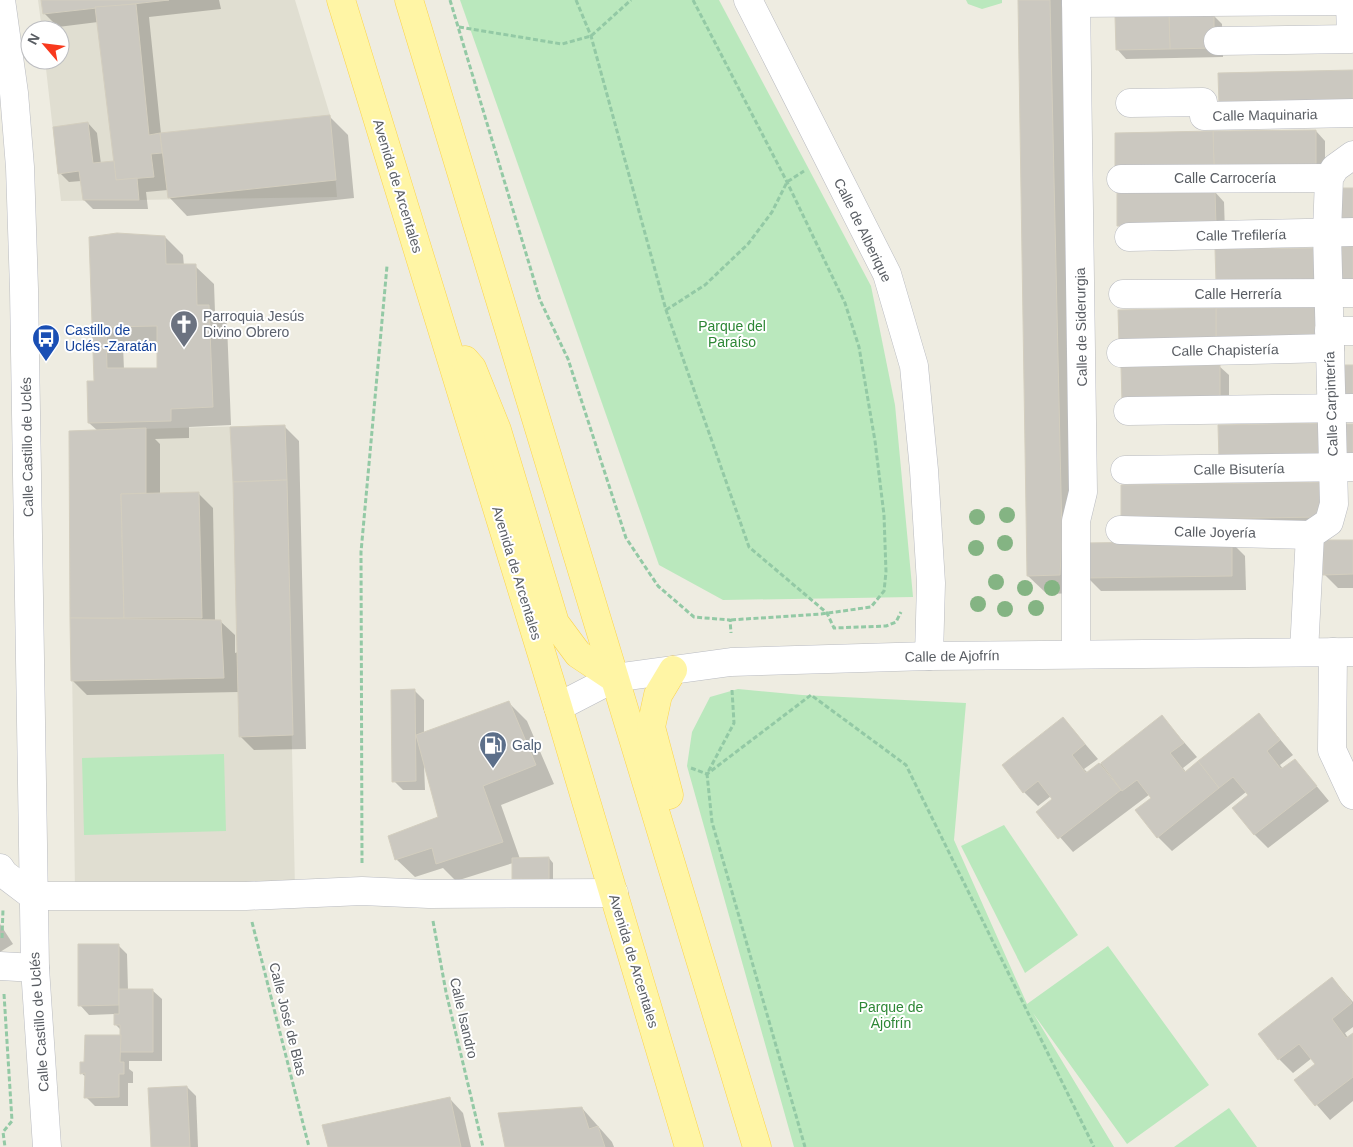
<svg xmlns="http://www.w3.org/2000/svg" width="1353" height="1147" font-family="Arial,sans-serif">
<rect width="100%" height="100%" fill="#eeece1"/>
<!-- education -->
<g fill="#e0ded1">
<path d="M38 0H295L330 115 337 197 61 201 45 60H60V30H42Z"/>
<path d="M285 425 295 889 75 892 69 431Z"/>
</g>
<!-- green -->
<g fill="#bae8bd">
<path d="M460 0H719L871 286 895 405 913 597 723 600 659 565Z"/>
<path d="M966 0H1002V3L982 9 968 4Z"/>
<path d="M738 689 802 695 966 703 954 840 1027 1004 1108 946 1209 1085 1127 1144 1033 1013 1114 1147H794L687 766 692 732 710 697Z"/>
<path d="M224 754 226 831 84 835 82 758Z"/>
<path d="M1004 825 1078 935 1025 973 961 846Z"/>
<path d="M1229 1108 1257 1147H1174Z"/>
</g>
<!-- shadow -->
<g fill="#0003" fill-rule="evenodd">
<path d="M42 0H219L221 9 149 17 161 134 329 116 348 135 354 198 187 216 169 197 168 190 146 192 148 209H93L84 200 81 181 69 182 60 173 88 123 97 133 101 164 115 162 98 22 58 27 44 13Z"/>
<path d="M1019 0H1068L1077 593 1047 594 1028 576Z"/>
<path d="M1213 15 1222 24 1223 57 1126 59 1117 49Z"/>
<path d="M1316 131 1325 141V173L1126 176Z"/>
<path d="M1215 192 1224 202 1225 233 1128 235 1119 225Z"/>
<path d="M165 237 183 255 184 266H195L214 284 215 312 227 324 231 425 189 427V438L155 439 160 444V494H199L213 508 215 620 220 621 235 635V653L238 652 285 427 299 441 306 749 254 750 240 736 239 692 87 695 73 681 70 432 98 431 89 423 95 382 90 238ZM158 344 159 369 124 370 123 345Z"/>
<path d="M1219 366 1229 375V408L1132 410Z"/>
<path d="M1336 497V530L1123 520Z"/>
<path d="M1353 541V588H1338L1324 574Z"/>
<path d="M1231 542 1245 556 1246 590 1101 591 1087 577Z"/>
<path d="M414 690 424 700V733L508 702 527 721 554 784 501 805 520 859 549 858 553 863V882L518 883 514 879 513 863 456 881 443 868 415 877 396 859 439 818 424 764 425 790H403L394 781Z"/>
<path d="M1259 714 1293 755 1280 765 1283 769 1295 760 1329 801 1268 848 1254 834 1249 795 1246 792 1172 851 1158 837 1153 798 1150 794 1073 852 1038 812 1054 799 1051 796 1038 806 1024 792 1063 718 1098 759 1084 769 1088 773 1162 717 1197 757 1183 768 1186 772Z"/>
<path d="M0 924 13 944 0 952Z"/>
<path d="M118 945 127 954 128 990H152L162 999V1061H129V1069L133 1072V1083H128V1106H95L86 1097V1077L81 1073 86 1063 122 1037V1031L116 1025 115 1014 89 1015 80 1005Z"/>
<path d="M1332 978 1353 1002V1027L1345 1033 1348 1038 1353 1034V1101L1330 1120 1296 1081 1317 1064 1312 1058 1293 1073 1279 1059Z"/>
<path d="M187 1087 196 1096 198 1147H152Z"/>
<path d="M450 1099 463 1113 471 1147H329Z"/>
<path d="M582 1108 612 1142 614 1147H506Z"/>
</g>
<!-- building -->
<g fill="#cbc8c0" stroke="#d3cebf" fill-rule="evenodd">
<path d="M41 0H169L43 14Z"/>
<path d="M1018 0H1050L1062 535 1060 575 1027 576Z"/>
<path d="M136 4 149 135 160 133 162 153 151 154 154 177 116 180 95 7Z"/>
<path d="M1214 14V48L1170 49 1169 15Z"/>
<path d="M1169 15 1170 49 1116 50 1115 16Z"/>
<path d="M1353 70V104L1219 106 1218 73Z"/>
<path d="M330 115 336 180 168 198 160 133Z"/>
<path d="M88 122 93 163 114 161 116 180 137 178 139 200H83L79 171 58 174 53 127Z"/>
<path d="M1316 130V164L1214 165 1213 131Z"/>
<path d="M1213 131 1214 165 1115 167V133Z"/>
<path d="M1338 188H1353V222L1338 223Z"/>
<path d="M1215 191 1216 225 1117 226V192Z"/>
<path d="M117 233 165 236 166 264H196L197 305H209L213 407 171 409V421L88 423 87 381H94L89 237ZM157 326V368H107L106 327Z"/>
<rect x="1339" y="246" width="14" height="35"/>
<path d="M1318 248V280L1216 282 1215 249Z"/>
<path d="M1319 305 1320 340 1216 342V308Z"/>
<path d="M1216 308V342L1119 344 1118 310Z"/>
<path d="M1220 365V400L1122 402 1121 367Z"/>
<path d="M1340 365H1353V399H1341Z"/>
<path d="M1321 423 1322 458 1219 460 1218 425Z"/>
<rect x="1341" y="424" width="12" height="34"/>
<path d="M285 425 287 480 233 482 230 427Z"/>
<path d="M146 428V493L121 494 124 618H70L69 431Z"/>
<path d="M287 480 293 735 239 737 233 482Z"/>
<path d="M1322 482 1323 517 1121 520V485Z"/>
<path d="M199 492 202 618H124L121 494Z"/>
<path d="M1323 540H1353V574L1323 575Z"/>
<path d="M1232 541V576L1085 578V543Z"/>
<path d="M70 618 221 620 224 678 71 681Z"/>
<path d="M415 689 416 781 392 782 391 690Z"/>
<path d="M509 701 536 765 483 786 503 842 436 864 432 848 395 860 388 836 438 817 416 735Z"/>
<path d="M1259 713 1280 740 1267 751 1281 769 1295 759 1317 786 1254 835 1232 808 1248 795 1233 777 1219 788 1198 761Z"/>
<path d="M1162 715 1184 743 1170 753 1185 772 1198 761 1219 788 1157 838 1135 810 1151 798 1137 780 1122 791 1101 763Z"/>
<path d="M1063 717 1085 744 1072 755 1086 773 1099 763 1121 790 1058 839 1036 812 1052 799 1038 781 1023 793 1002 765Z"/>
<path d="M549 857V879H512V858Z"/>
<path d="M78 944H119V1005L78 1006Z"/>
<path d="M1332 977 1352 1003 1332 1019 1346 1038 1353 1033V1077L1315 1106 1294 1080 1315 1064 1299 1044 1278 1060 1258 1034Z"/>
<path d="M119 989H153V1052H120V1025H114V1014H119Z"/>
<path d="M85 1035H121L120 1062H124V1074H119V1097L84 1098 85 1073 80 1074V1062H84Z"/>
<path d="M187 1086 190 1147H151L148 1088Z"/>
<path d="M450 1097 461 1147H328L322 1125Z"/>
<path d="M582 1107 589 1129 598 1126 605 1147H505L498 1113Z"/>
</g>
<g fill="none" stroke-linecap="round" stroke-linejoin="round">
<!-- minor casing -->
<g stroke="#b9bbc1" stroke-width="29">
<g id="minor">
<path d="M1 0 14 93 20 167 24 289 35 968 47 1147"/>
<path d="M748 0 887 274 914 366 924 470 931 583 929 656"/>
<path d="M1076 0 1083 492 1076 521V654"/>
<path d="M1076 3 1350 1"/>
<path d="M1218 41 1351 39 1350 0"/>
<path d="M1130 103 1203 102 1204 116 1353 113"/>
<path d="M1121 179 1329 178"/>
<path d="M1129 237 1353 232"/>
<path d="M1123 294 1353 293"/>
<path d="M1329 331H1353"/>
<path d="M1121 353 1330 348"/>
<path d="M1128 411 1353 408"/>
<path d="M1125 470 1353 467"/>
<path d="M1120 530 1310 535"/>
<path d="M1304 652 1310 535 1329 522 1334 504 1327 233 1329 178 1335 168 1353 155"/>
<path d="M1333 652 1332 750 1353 795"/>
<path d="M558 707 614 678 731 662 929 656 1353 652"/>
<path d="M0 868 4 874 33 896H246L362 891 429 894 614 893"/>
<path d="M0 966 35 968"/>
</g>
</g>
<!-- major casing -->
<g stroke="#fdd44a" stroke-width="29">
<g id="major">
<path d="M341 0 558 707 689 1147"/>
<path d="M409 0 757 1147"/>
<path d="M465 360 472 368 497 430 555 623 578 654 614 678"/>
<path d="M669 795 651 727 658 695 673 670"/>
</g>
</g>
<!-- path -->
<g stroke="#93c9a5" stroke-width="3" stroke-dasharray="5 2.5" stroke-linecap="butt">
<path d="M450 0 540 300 568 359 626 538 658 586 694 617 730 620 731 633"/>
<path d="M576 0 591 36 666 310 749 547 827 613 834 628 886 626 896 622 901 612"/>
<path d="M693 0 787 182 845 303 859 347 875 441 884 515 886 572 884 591 871 607 821 614 730 620"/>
<path d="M459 27 562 44 591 36 631 0"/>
<path d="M666 310 705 285 748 244 772 212 787 182 804 171"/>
<path d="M732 690 734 723 707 774 712 822 805 1147"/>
<path d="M691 768 707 774 811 695 906 765 1094 1147"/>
<path d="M362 863 361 552 387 266"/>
<path d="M433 921 446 992 483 1147"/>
<path d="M252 922 309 1147"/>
<path d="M2 938 3 909"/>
<path d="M4 994 12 1121 3 1132 5 1147"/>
</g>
<!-- minor -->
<use href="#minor" stroke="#fff" stroke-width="28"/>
<!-- major -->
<use href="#major" stroke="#fff5a5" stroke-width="28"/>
</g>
<!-- trees -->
<g fill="#84b483">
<circle cx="1007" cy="515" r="8"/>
<circle cx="977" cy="517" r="8"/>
<circle cx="1005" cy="543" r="8"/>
<circle cx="976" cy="548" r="8"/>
<circle cx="996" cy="582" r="8"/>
<circle cx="1025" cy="588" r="8"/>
<circle cx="1052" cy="588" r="8"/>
<circle cx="978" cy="604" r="8"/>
<circle cx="1036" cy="608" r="8"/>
<circle cx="1005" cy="609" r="8"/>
</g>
<!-- icons -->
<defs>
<g id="church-pin" transform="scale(1.4375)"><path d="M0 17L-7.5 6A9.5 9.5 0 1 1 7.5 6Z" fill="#6b7280" stroke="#fff"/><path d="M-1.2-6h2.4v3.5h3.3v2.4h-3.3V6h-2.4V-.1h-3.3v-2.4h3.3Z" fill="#fff"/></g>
<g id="bus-pin" transform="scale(1.4375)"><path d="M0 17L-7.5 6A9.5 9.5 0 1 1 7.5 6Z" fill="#1a4fb4" stroke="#fff"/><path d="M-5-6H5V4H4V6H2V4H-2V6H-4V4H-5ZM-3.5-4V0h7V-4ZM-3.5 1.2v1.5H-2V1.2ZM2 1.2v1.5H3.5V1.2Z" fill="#fff"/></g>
<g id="fuel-pin" transform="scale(1.4375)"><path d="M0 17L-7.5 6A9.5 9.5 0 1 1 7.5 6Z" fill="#5c6f8a" stroke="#fff"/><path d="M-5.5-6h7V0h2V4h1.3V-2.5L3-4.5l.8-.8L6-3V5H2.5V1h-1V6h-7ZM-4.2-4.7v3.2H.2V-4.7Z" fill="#fff"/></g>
</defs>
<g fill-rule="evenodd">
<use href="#church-pin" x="184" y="324"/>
<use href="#bus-pin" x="46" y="338"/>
<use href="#fuel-pin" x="493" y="745"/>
</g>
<g text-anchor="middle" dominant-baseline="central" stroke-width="4" stroke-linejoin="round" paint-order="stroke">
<!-- street labels -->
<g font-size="14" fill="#595d63" stroke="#fff">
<text transform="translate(1265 115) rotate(-1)">Calle Maquinaria</text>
<text x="1225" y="178">Calle Carrocería</text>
<text transform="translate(398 186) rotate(73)">Avenida de Arcentales</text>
<text transform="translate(863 230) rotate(64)">Calle de Alberique</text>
<text transform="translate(1241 235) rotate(-1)">Calle Trefilería</text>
<text x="1238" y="294">Calle Herrería</text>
<text transform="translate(1081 327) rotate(-91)">Calle de Siderurgia</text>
<text transform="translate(1225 350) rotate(-1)">Calle Chapistería</text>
<text transform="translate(1331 404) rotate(-92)">Calle Carpintería</text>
<text transform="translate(27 447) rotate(-91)">Calle Castillo de Uclés</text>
<text transform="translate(1239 469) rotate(-1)">Calle Bisutería</text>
<text transform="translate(1215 532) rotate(1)">Calle Joyería</text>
<text transform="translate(517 573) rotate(73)">Avenida de Arcentales</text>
<text transform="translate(952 656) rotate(-1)">Calle de Ajofrín</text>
<text transform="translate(634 961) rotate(73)">Avenida de Arcentales</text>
<text transform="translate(464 1018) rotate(77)">Calle Isandro</text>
<text transform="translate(288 1019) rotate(76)">Calle José de Blas</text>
<text transform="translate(39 1022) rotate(-94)">Calle Castillo de Uclés</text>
</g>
<!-- worship labels -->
<g font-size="14" fill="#5b616d" stroke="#fff" text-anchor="start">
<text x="203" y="316">Parroquia Jesús<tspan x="203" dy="16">Divino Obrero</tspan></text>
</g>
<!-- park labels -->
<g font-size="14" fill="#2e8736" stroke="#fff">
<text x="732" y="326">Parque del<tspan x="732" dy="16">Paraíso</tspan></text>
<text x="891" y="1007">Parque de<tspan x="891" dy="16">Ajofrín</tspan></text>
</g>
<!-- transit labels -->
<g font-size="14" fill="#164399" stroke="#fff" text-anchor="start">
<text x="65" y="330">Castillo de<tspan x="65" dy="16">Uclés -Zaratán</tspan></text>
</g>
<!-- service labels -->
<g font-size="14" fill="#4e5e75" stroke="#fff" text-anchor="start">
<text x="512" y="745">Galp</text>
</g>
</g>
<!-- north arrow -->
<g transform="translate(45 45) rotate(298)"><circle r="24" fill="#ffffff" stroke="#bdbec1"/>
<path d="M0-4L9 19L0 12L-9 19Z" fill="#f8391d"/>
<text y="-8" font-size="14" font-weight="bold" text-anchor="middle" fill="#595d63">N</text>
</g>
</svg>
